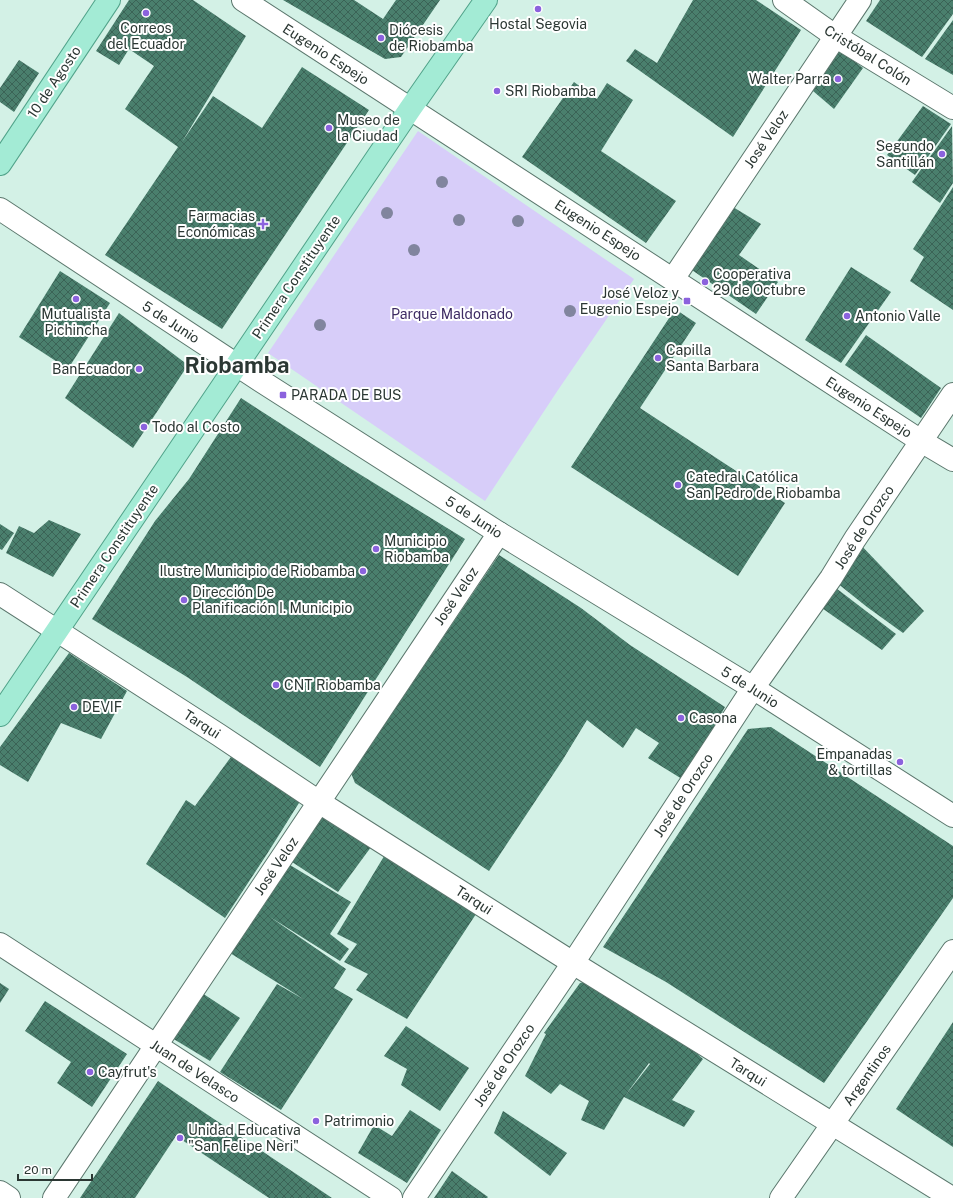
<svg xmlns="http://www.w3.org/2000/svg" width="953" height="1198" font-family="'Public Sans',sans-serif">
<defs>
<pattern id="building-cross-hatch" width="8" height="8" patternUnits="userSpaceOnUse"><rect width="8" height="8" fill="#4a7f6d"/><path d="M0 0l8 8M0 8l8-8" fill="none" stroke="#3b6356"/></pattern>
</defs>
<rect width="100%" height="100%" fill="#d3f1e6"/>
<!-- park -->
<path fill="#d7cdf9" d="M418 131 634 279 558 390 485 501 268 353Z"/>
<!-- building -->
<g fill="url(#building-cross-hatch)" fill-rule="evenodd">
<path d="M129 0H193L246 36 182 142 213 96 262 128 302 67 369 110 222 329 105 255 178 147 125 109 154 66 129 49 119 65 96 51Z"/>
<path d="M283 0H354L383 19 396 0H440L401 57 385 59Z"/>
<path d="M693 0H756L801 30 733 137 626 61 635 49 657 63Z"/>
<path d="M880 0H953V14L922 57 866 21Z"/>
<path d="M953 20V75L925 59Z"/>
<path d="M840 50 863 68 834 109 813 91Z"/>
<path d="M19 60 39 73 14 112 0 102V88Z"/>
<path d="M574 82 597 99 607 83 633 100 601 151 676 201 646 243 522 157Z"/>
<path d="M923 106 951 124 915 175 887 155Z"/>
<path d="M952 126 953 183 940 203 912 182Z"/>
<path d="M953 187V310L910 281 924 257 913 249Z"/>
<path d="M728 204 761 224 739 255 778 282 756 314 686 266Z"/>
<path d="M851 267 891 292 841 363 805 340Z"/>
<path d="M60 271 110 303 68 369 19 337Z"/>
<path d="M675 309 696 323 640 408 785 503 738 576 571 467Z"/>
<path d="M119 313 188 365 133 448 65 398Z"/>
<path d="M866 335 941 388 921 418 845 365Z"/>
<path d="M241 398 348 467 465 539 320 767 187 677 92 619 155 521 189 479Z"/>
<path d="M49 520 81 534 53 577 6 553 19 526 34 533Z"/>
<path d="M0 524 14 533 2 550 0 549Z"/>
<path d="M856 540 924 611 903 633 867 607 832 579Z"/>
<path d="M499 555 581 608 630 645 725 707 693 765 682 779 648 758 659 743 636 728 623 748 587 720 562 761 489 871 355 783 351 773Z"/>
<path d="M832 585 896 634 882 650 816 604Z"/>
<path d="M69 653 127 691 101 739 61 723 28 782 0 765V747Z"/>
<path d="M771 727 953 846V898L824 1083 666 982 603 947 748 729Z"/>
<path d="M236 750 304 795 267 854 225 918 146 864 186 800 195 806Z"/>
<path d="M326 811 374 843 338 892 292 862Z"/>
<path d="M386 853 478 911 407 1019 356 990 368 974 344 962 357 944 337 934Z"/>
<path d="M290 865 351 902 330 934 349 949 340 961 270 917 346 969 334 988 353 999 281 1110 220 1072 277 984 305 1000 230 953 260 911Z"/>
<path d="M595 980 673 1032 703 1059 672 1100 695 1111 684 1127 624 1097 604 1130 581 1120 589 1101 560 1084 551 1094 525 1076 546 1034 544 1033 580 983ZM649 1063 650 1064 625 1096 630 1089Z"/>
<path d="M0 983 9 989 0 1003Z"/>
<path d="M199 991 240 1018 210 1061 167 1035Z"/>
<path d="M45 1001 127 1054 92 1107 57 1083 71 1062 25 1031Z"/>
<path d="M953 1022V1147L896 1109Z"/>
<path d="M406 1026 469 1068 440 1111 401 1085 407 1069 384 1056Z"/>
<path d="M158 1081 196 1107 332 1198H269L176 1136 135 1198H80Z"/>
<path d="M410 1110 441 1130 407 1183 358 1153 374 1125 392 1136Z"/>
<path d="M503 1111 567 1153 550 1176 494 1133Z"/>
<path d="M452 1171 488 1197 487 1198H434Z"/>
</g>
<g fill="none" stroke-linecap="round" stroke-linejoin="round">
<!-- minor casing -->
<g stroke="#5b776d" stroke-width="24">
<g id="minor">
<path d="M243 0 921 441 953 460"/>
<path d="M784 0 835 36 953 108"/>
<path d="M0 209 261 381 499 533 753 688 953 816"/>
<path d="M673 279 860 0"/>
<path d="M0 594 219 735 319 802 573 963 952 1198"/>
<path d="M0 944 391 1198"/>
<path d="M0 1192 9 1198"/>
<path d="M54 1198 499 533"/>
<path d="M414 1198 573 963 753 688 831 578 855 539 953 394"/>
<path d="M781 1198 953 951"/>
</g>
</g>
<!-- major casing -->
<g stroke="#51a38a" stroke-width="24">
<g id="major">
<path d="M0 164 109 0"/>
<path d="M0 715 410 109 486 0"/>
</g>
</g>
<!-- minor -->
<use href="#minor" stroke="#fff" stroke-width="22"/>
<!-- major -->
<use href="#major" stroke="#a3ebd5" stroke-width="22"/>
</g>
<!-- trees -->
<g fill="#81859e">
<circle cx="442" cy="182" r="6"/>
<circle cx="387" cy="213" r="6"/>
<circle cx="459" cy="220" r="6"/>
<circle cx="518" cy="221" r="6"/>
<circle cx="414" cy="250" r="6"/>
<circle cx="570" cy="311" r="6"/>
<circle cx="320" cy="325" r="6"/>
</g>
<!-- markers -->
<g fill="#8b62dd" stroke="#fff" stroke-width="1.5">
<circle cx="538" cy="9" r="4"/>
<circle cx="146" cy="13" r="4"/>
<circle cx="381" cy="38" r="4"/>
<circle cx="838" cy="79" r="4"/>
<circle cx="497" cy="91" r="4"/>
<circle cx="329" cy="128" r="4"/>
<circle cx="942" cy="154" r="4"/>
<path d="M261 218h4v4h4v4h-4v4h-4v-4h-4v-4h4z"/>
<circle cx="705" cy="282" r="4"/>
<circle cx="76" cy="299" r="4"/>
<rect x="683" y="297" width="8" height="8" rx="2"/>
<circle cx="847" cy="316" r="4"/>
<circle cx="658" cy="358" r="4"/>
<circle cx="139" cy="369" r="4"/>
<rect x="279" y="391" width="8" height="8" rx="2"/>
<circle cx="144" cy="427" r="4"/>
<circle cx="678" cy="485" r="4"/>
<circle cx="376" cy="549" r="4"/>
<circle cx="363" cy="571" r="4"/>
<circle cx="184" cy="600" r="4"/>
<circle cx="276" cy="685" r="4"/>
<circle cx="74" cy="707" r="4"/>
<circle cx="681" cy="718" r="4"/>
<circle cx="900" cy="762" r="4"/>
<circle cx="90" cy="1072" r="4"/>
<circle cx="316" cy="1121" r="4"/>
<circle cx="180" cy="1138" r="4"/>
</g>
<g text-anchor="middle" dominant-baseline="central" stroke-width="4" stroke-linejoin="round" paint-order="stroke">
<!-- poi labels -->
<g font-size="14" fill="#2b3733" stroke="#fff" text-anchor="start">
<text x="538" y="24" text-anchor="middle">Hostal Segovia</text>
<text x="146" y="28" text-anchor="middle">Correos<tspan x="146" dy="16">del Ecuador</tspan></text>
<text x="389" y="30">Diócesis<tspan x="389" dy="16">de Riobamba</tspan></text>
<text x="830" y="79" text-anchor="end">Walter Parra</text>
<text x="505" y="91">SRI Riobamba</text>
<text x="337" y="120">Museo de<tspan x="337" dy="16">la Ciudad</tspan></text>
<text x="934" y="146" text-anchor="end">Segundo<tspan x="934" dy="16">Santillán</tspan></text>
<text x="255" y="216" text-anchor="end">Farmacias<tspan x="255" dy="16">Económicas</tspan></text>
<text x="713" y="274">Cooperativa<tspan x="713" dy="16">29 de Octubre</tspan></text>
<text x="679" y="293" text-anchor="end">José Veloz y<tspan x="679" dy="16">Eugenio Espejo</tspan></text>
<text x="76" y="314" text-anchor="middle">Mutualista<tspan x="76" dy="16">Pichincha</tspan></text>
<text x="855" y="316">Antonio Valle</text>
<text x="666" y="350">Capilla<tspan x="666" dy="16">Santa Barbara</tspan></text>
<text x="131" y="369" text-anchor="end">BanEcuador</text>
<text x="291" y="395">PARADA DE BUS</text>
<text x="152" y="427">Todo al Costo</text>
<text x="686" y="477">Catedral Católica<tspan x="686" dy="16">San Pedro de Riobamba</tspan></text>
<text x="384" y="541">Municipio<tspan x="384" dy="16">Riobamba</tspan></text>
<text x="355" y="571" text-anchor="end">Ilustre Municipio de Riobamba</text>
<text x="192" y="592">Dirección De<tspan x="192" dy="16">Planificación I. Municipio</tspan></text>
<text x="284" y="685">CNT Riobamba</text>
<text x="82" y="707">DEVIF</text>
<text x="689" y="718">Casona</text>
<text x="892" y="754" text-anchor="end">Empanadas<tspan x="892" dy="16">&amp; tortillas</tspan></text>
<text x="98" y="1072">Cayfrut's</text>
<text x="324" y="1121">Patrimonio</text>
<text x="188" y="1130">Unidad Educativa<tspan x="188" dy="16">"San Felipe Neri"</tspan></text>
</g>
<!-- street labels -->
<g font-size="14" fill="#2b3733" stroke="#fff">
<text transform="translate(326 54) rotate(33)">Eugenio Espejo</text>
<text transform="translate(868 55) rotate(32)">Cristóbal Colón</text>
<text transform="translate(54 82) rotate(-56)">10 de Agosto</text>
<text transform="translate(766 139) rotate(-56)">José Veloz</text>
<text transform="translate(598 230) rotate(33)">Eugenio Espejo</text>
<text transform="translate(296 277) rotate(-56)">Primera Constituyente</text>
<text transform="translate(171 322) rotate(33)">5 de Junio</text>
<text transform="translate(869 407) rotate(33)">Eugenio Espejo</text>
<text transform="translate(474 517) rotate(33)">5 de Junio</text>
<text transform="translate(864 527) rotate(-57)">José de Orozco</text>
<text transform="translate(114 546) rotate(-56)">Primera Constituyente</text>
<text transform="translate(456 596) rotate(-56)">José Veloz</text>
<text transform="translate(750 687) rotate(32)">5 de Junio</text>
<text transform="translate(202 724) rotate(33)">Tarqui</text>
<text transform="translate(683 795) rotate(-57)">José de Orozco</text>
<text transform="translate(276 866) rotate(-56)">José Veloz</text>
<text transform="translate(474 900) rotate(33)">Tarqui</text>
<text transform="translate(504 1065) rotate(-56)">José de Orozco</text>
<text transform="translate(195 1071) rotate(33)">Juan de Velasco</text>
<text transform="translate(748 1072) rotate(32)">Tarqui</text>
<text transform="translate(867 1075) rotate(-55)">Argentinos</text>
</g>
<!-- park labels -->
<g font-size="14" fill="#3e2c63" stroke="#fff">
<text x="452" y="314">Parque Maldonado</text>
</g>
<!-- town labels -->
<g font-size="22" font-weight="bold" fill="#2b3733" stroke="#fff">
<text x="237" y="365">Riobamba</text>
</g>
</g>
<!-- scale -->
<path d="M18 1174v6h74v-6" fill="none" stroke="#2b3733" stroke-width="2"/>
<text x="24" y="1174" font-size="12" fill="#2b3733" stroke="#ffffff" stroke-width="3" paint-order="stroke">20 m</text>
</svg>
